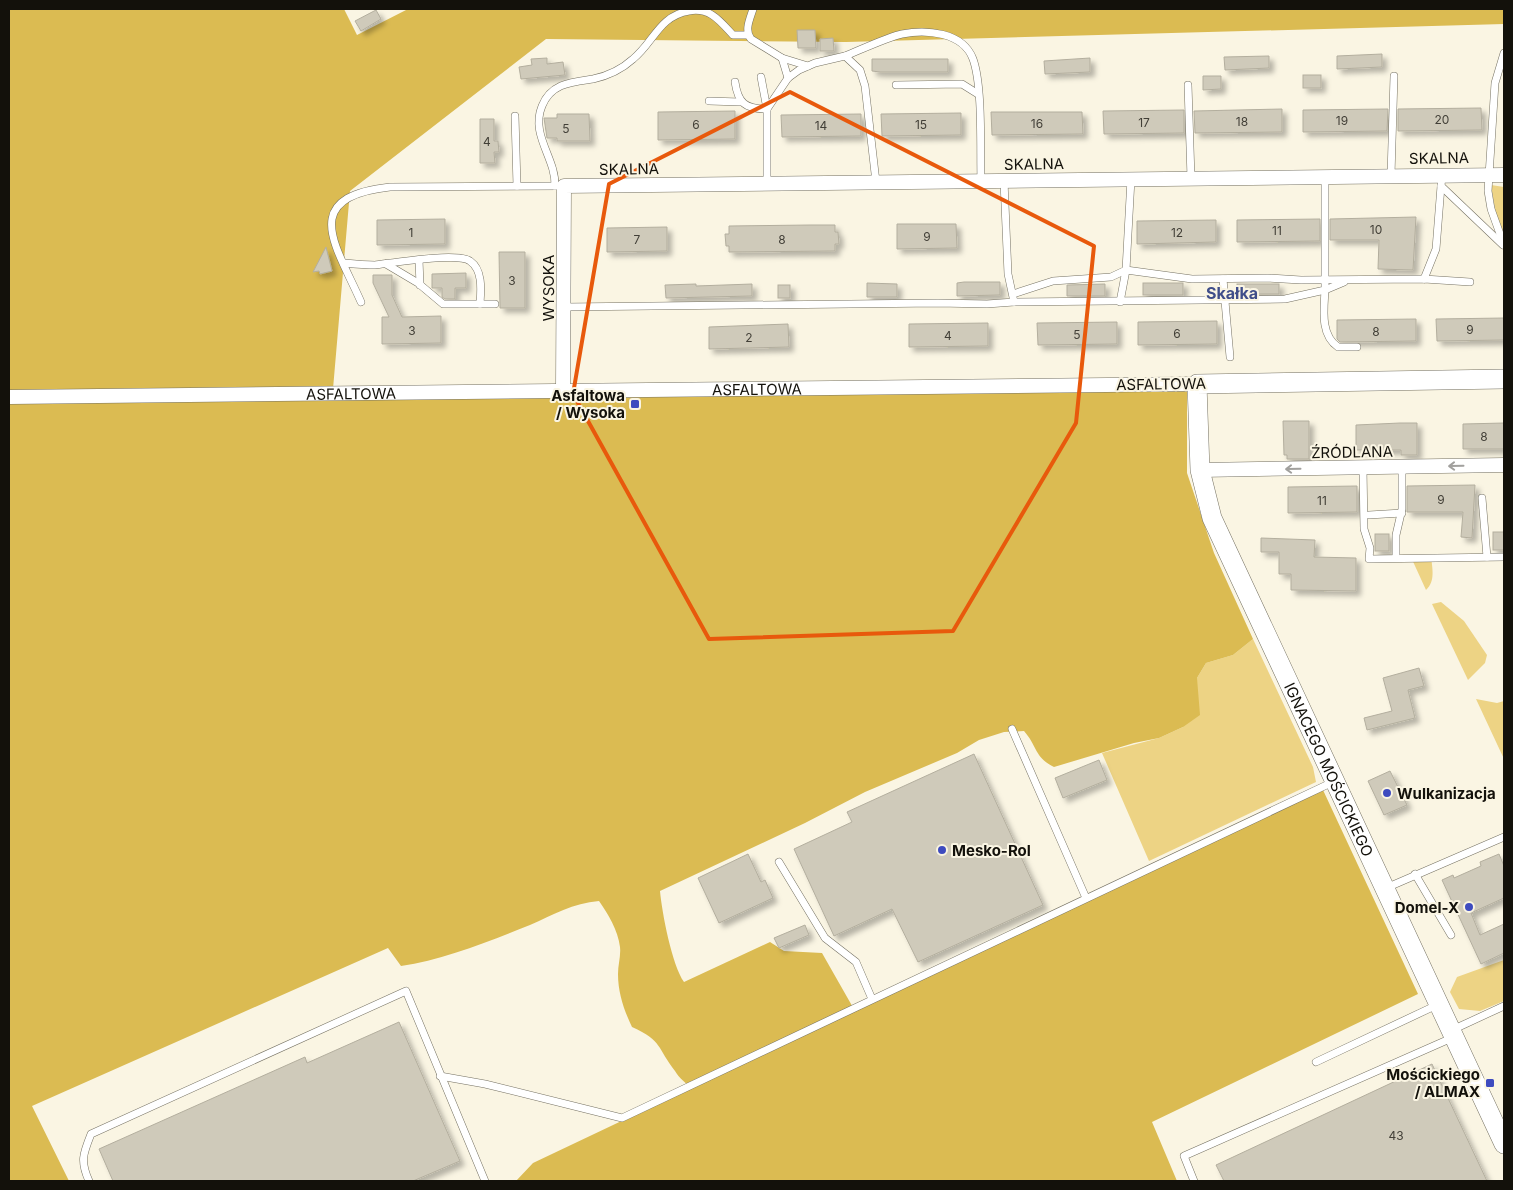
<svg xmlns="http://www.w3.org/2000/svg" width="1513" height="1190" font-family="Inter,sans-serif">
<defs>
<filter id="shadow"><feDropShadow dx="4.5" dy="4.5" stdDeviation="2.5" flood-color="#0004"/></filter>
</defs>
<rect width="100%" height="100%" fill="#faf5e3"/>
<!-- green -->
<g fill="#edd384">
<path d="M1491 185 1504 187V237L1496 215Z"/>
<path d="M1410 555H1431C1432 568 1436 581 1426 590Z"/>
<path d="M1441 602 1464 621 1487 655 1485 663 1468 680 1432 604Z"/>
<path d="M1253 639 1313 767 1316 782 1149 861 1102 753 1159 738 1183 727 1197 694V678L1206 663 1233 655Z"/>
<path d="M1476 699 1497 703 1504 701V759Z"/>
<path d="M1504 960V1001L1480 1011 1459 1009 1450 992 1457 977Z"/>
</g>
<!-- forest -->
<path fill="#dbbb52" d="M9 9H344L357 35 408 9H1504V24L846 42 546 39 350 191 333 389 1187 381V473L1214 553 1253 639 1233 655 1206 663 1197 678 1200 715 1183 727 1159 738 1134 743 1054 767C1034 757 1038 747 1024 731L1004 732 979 740 957 753 865 792 805 823 660 891C662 913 672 965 684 982L770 942 784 951 822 953 855 1011 1323 790 1418 994 1152 1122 1177 1181H516L533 1163 691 1088C686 1083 679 1078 675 1071 657 1048 663 1041 632 1027 624 1010 618 993 618 974 618 965 621 956 620 947 618 930 608 914 599 901 573 903 553 915 530 925 490 941 443 960 401 966L388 948 32 1106 69 1181H9Z"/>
<!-- building -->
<g fill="#cfcaba" stroke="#b3ae9e" filter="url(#shadow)">
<path d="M376 10 381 19 361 31 355 21Z"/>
<path d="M797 30H815L816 48H798Z"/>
<path d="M833 38 834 51H820V39Z"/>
<path d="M1382 54V67L1337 69V56Z"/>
<path d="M1269 56V68L1225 70 1224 57Z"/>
<path d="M547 58V64L563 62 565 75 521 79 519 67 532 65 531 59Z"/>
<path d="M1090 58V72L1045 74 1044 61Z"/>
<path d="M872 59H948V72H880L872 71Z"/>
<rect x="1303" y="75" width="18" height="13"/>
<path d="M1203 76H1221V89L1203 90Z"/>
<path d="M1481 108 1482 130 1398 131V109Z"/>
<path d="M1282 109V132L1195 133 1194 111Z"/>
<path d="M1388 109 1387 131 1303 132V110Z"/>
<path d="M1184 110V133L1104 134 1103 111Z"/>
<path d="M735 111V139L658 140V112Z"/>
<path d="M991 112H1082L1083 134 992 135Z"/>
<path d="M961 113V135L882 136 881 114Z"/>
<path d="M557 114H589L590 141H557V138H547L544 118H557Z"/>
<path d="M861 114V136L782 137 781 115Z"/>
<path d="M480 119H494V141H498L499 152H494L495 163H480Z"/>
<path d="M1416 217 1413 270 1378 269 1379 240H1330V219Z"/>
<path d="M445 219V244L377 245V220Z"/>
<path d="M1320 219V241L1237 242V220Z"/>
<path d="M1216 220V242L1137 244V221Z"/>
<path d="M897 224H956L957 248 897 249Z"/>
<path d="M810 225H835V232H838L839 244H835V251L729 252V246H726L725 234H729V226Z"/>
<path d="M667 227V251L607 252V228Z"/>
<path d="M326 247 332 271 320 274 319 271 313 272Z"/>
<path d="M499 252H525V308H500Z"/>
<path d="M466 273V288H455V299H445L442 297V288H432V274Z"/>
<path d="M373 275H392V295L402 317 441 316V343L382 344V317H389L373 283Z"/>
<path d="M964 282H1000V295L957 296V283Z"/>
<path d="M867 283 897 284V297H867Z"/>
<rect x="1143" y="283" width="40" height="12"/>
<path d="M696 284V286L752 284V296L666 298 665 285Z"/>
<path d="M1105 284V296H1067V285Z"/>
<rect x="1237" y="284" width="42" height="10"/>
<rect x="778" y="285" width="12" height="13"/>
<path d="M1504 318V340L1437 341 1436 319Z"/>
<path d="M1416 319V341L1340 342 1337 339V320Z"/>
<path d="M1217 321V344L1138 345V322Z"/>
<path d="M1117 322V344L1038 345 1037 323Z"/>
<path d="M988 323V346L909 347V324Z"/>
<path d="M788 324 789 347 709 349V327Z"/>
<path d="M1283 421H1309V459H1287V455H1284Z"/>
<path d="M1400 423H1417V455H1401V450H1356V425Z"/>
<path d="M1504 423V449H1463V424Z"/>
<path d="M1475 485 1472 538 1461 537 1463 512H1407V486Z"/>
<path d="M1357 486V512L1288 513V487Z"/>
<rect x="1493" y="532" width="11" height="18"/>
<rect x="1375" y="534" width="14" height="17"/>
<path d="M1261 538 1315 540 1314 557 1356 558V591L1291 590V574H1279V552H1261Z"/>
<path d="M1419 668 1424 686 1408 690 1415 718 1367 730 1364 718 1392 711 1383 678Z"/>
<path d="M974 754 1043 905 918 962 892 909 834 936 794 849 852 822 847 812Z"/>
<path d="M1099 760 1107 780 1063 798 1055 778Z"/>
<path d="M1390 771 1407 805 1384 815 1368 781Z"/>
<path d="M748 854 761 882 765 880 773 898 719 923 698 878Z"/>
<path d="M1499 854 1504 866V898L1471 913 1480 935 1504 924V953L1481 964 1442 880 1453 875 1454 878 1481 866 1480 862Z"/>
<path d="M805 925 809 935 779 948 774 938Z"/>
<path d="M399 1022 460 1161 413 1181H113L99 1149 305 1057 307 1063Z"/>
<path d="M1432 1064 1487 1181H1224L1216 1165Z"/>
</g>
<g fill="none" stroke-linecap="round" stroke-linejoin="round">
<!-- lane casing -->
<g stroke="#757162" stroke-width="8">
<g id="lane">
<path d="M753 9C750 19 744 30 751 39L782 58 808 66"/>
<path d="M1504 53 1495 83 1488 191 1491 209 1504 245"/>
<path d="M845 56C860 50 888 37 902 34 926 29 963 32 973 59 983 87 980 149 981 181"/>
<path d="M782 58 788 78"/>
<path d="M735 82C738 103 745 109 767 109L761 77"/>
<path d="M896 85 962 84 978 94"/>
<path d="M1188 85 1191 178"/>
<path d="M709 101 740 102"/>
<path d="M515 116 517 186"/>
<path d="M1391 175 1394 76"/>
<path d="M1442 175 1441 186 1503 245"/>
<path d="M1131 179 1126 270 1192 279 1268 278 1301 280 1424 279 1470 282"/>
<path d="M1004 181 1008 274 1014 302"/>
<path d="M767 183V109L788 78 799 70 815 63 845 56 860 70 865 86 876 182"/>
<path d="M555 186C556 158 530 135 542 106 551 83 572 82 593 79 607 76 622 69 633 59 654 42 659 16 689 11 710 7 720 21 733 35H748"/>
<path d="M419 260 420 285"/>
<path d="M344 263C354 264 364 265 375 265 392 263 458 252 470 261 483 270 481 290 480 304"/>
<path d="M386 264 418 283 443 304H495"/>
<path d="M1223 279 1230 357"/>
<path d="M1424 279 1436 249 1441 186"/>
<path d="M1344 282 1325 290C1324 309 1320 335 1338 347H1357"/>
<path d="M1013 294 1053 281 1111 277 1126 270"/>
<path d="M361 302C336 245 298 197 390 187L559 186"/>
<path d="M1120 302 1126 270"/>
<path d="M564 307 938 303 987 304 1014 302 1285 299 1325 290V176"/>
<path d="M1363 468 1364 529 1370 548 1369 559 1504 557"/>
<path d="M1482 498 1487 557"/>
<path d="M1369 515 1402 513"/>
<path d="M1396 558V535L1402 509V467"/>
<path d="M1012 729 1086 898"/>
<path d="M779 862 825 938 856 962 872 999"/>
<path d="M1415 874 1451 935"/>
<path d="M1386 888 1504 837"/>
<path d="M1452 1030 1504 1006"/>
<path d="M1316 1062 1439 1004"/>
<path d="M440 1076 485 1084 622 1118 1335 781"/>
<path d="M89 1181C80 1161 83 1154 91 1134L406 991 485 1181"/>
<path d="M1194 1181 1184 1156 1454 1037"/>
</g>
</g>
<!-- street casing -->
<g stroke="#757162" stroke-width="15">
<g id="street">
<path d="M563 390 564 186 1504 175"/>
<path id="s1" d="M9 397 1197 384"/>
<path d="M1200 470 1504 465"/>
</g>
</g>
<!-- secondary casing -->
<g stroke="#757162" stroke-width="20">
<g id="secondary">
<path id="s2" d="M1504 379 1197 384 1200 470 1212 518 1504 1144"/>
</g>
</g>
<!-- lane -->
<use href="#lane" stroke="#fff" stroke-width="7"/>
<!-- street -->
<use href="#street" stroke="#fff" stroke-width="14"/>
<!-- secondary -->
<use href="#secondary" stroke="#fff" stroke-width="19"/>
</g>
<!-- one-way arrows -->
<defs><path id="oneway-shaft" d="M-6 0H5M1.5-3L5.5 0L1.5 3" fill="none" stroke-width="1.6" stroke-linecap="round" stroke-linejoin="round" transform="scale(1.25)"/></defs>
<g stroke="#a1a09d">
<use href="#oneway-shaft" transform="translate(1456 466) rotate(179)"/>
<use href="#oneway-shaft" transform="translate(1293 469) rotate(179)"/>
</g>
<!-- marked area -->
<path fill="none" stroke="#e8590c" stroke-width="4" stroke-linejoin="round" d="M790 92 1094 246 1076 423 953 631 709 639 573 394 609 184Z"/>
<!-- markers -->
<g fill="#3e4bbf" stroke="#faf5e3" stroke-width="2">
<rect x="630" y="399" width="10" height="10" rx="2.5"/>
<circle cx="1387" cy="793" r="5"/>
<circle cx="942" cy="850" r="5"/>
<circle cx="1469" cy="907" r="5"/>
<rect x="1485" y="1078" width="10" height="10" rx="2.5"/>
</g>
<g text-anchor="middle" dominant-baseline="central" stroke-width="4" stroke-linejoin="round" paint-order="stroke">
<!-- number labels -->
<g font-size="12" fill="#423f37">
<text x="1442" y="119">20</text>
<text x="1342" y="120">19</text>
<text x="1242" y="121">18</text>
<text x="1144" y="122">17</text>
<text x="1037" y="123">16</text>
<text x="696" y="124">6</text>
<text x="921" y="124">15</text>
<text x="821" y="125">14</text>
<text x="566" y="128">5</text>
<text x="487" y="141">4</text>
<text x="1376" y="229">10</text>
<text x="1277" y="230">11</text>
<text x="411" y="232">1</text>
<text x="1177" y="232">12</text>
<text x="927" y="236">9</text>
<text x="637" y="239">7</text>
<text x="782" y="239">8</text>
<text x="512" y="280">3</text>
<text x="1470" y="329">9</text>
<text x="412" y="330">3</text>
<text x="1376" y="331">8</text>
<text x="1177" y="333">6</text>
<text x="1077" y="334">5</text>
<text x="948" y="335">4</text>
<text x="749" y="337">2</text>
<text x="1484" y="436">8</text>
<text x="1441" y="499">9</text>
<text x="1322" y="500">11</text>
<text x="1396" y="1135">43</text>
</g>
<!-- street labels -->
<g font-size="15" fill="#13110b" stroke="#faf5e3">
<text transform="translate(1439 158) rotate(-1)">SKALNA</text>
<text transform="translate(1034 164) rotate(-1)">SKALNA</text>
<text transform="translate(629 169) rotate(-1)">SKALNA</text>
<text transform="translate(548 288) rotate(-90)">WYSOKA</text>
<text transform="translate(1161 384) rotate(-1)">ASFALTOWA</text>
<text stroke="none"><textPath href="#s1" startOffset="748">ASFALTOWA</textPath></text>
<text stroke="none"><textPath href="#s1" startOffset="342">ASFALTOWA</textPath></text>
<text transform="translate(1352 452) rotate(-1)">ŹRÓDLANA</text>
<text stroke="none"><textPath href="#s2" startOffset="720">IGNACEGO MOŚCICKIEGO</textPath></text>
</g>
<!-- poi labels -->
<g font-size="15" font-weight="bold" fill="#13110b" stroke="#faf5e3" text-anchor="end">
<text x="625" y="395">Asfaltowa<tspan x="625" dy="17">/ Wysoka</tspan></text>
<text x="1397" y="793" text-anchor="start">Wulkanizacja</text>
<text x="952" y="850" text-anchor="start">Mesko-Rol</text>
<text x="1459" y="907">Domel-X</text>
<text x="1480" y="1074">Mościckiego<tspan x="1480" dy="17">/ ALMAX</tspan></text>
</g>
<!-- neighbourhood labels -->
<g font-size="16" font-weight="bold" fill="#3f4d89" stroke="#faf5e3">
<text x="1232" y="293">Skałka</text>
</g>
</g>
<!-- border -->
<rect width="1513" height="1190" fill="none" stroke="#13110b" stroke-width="20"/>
</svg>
